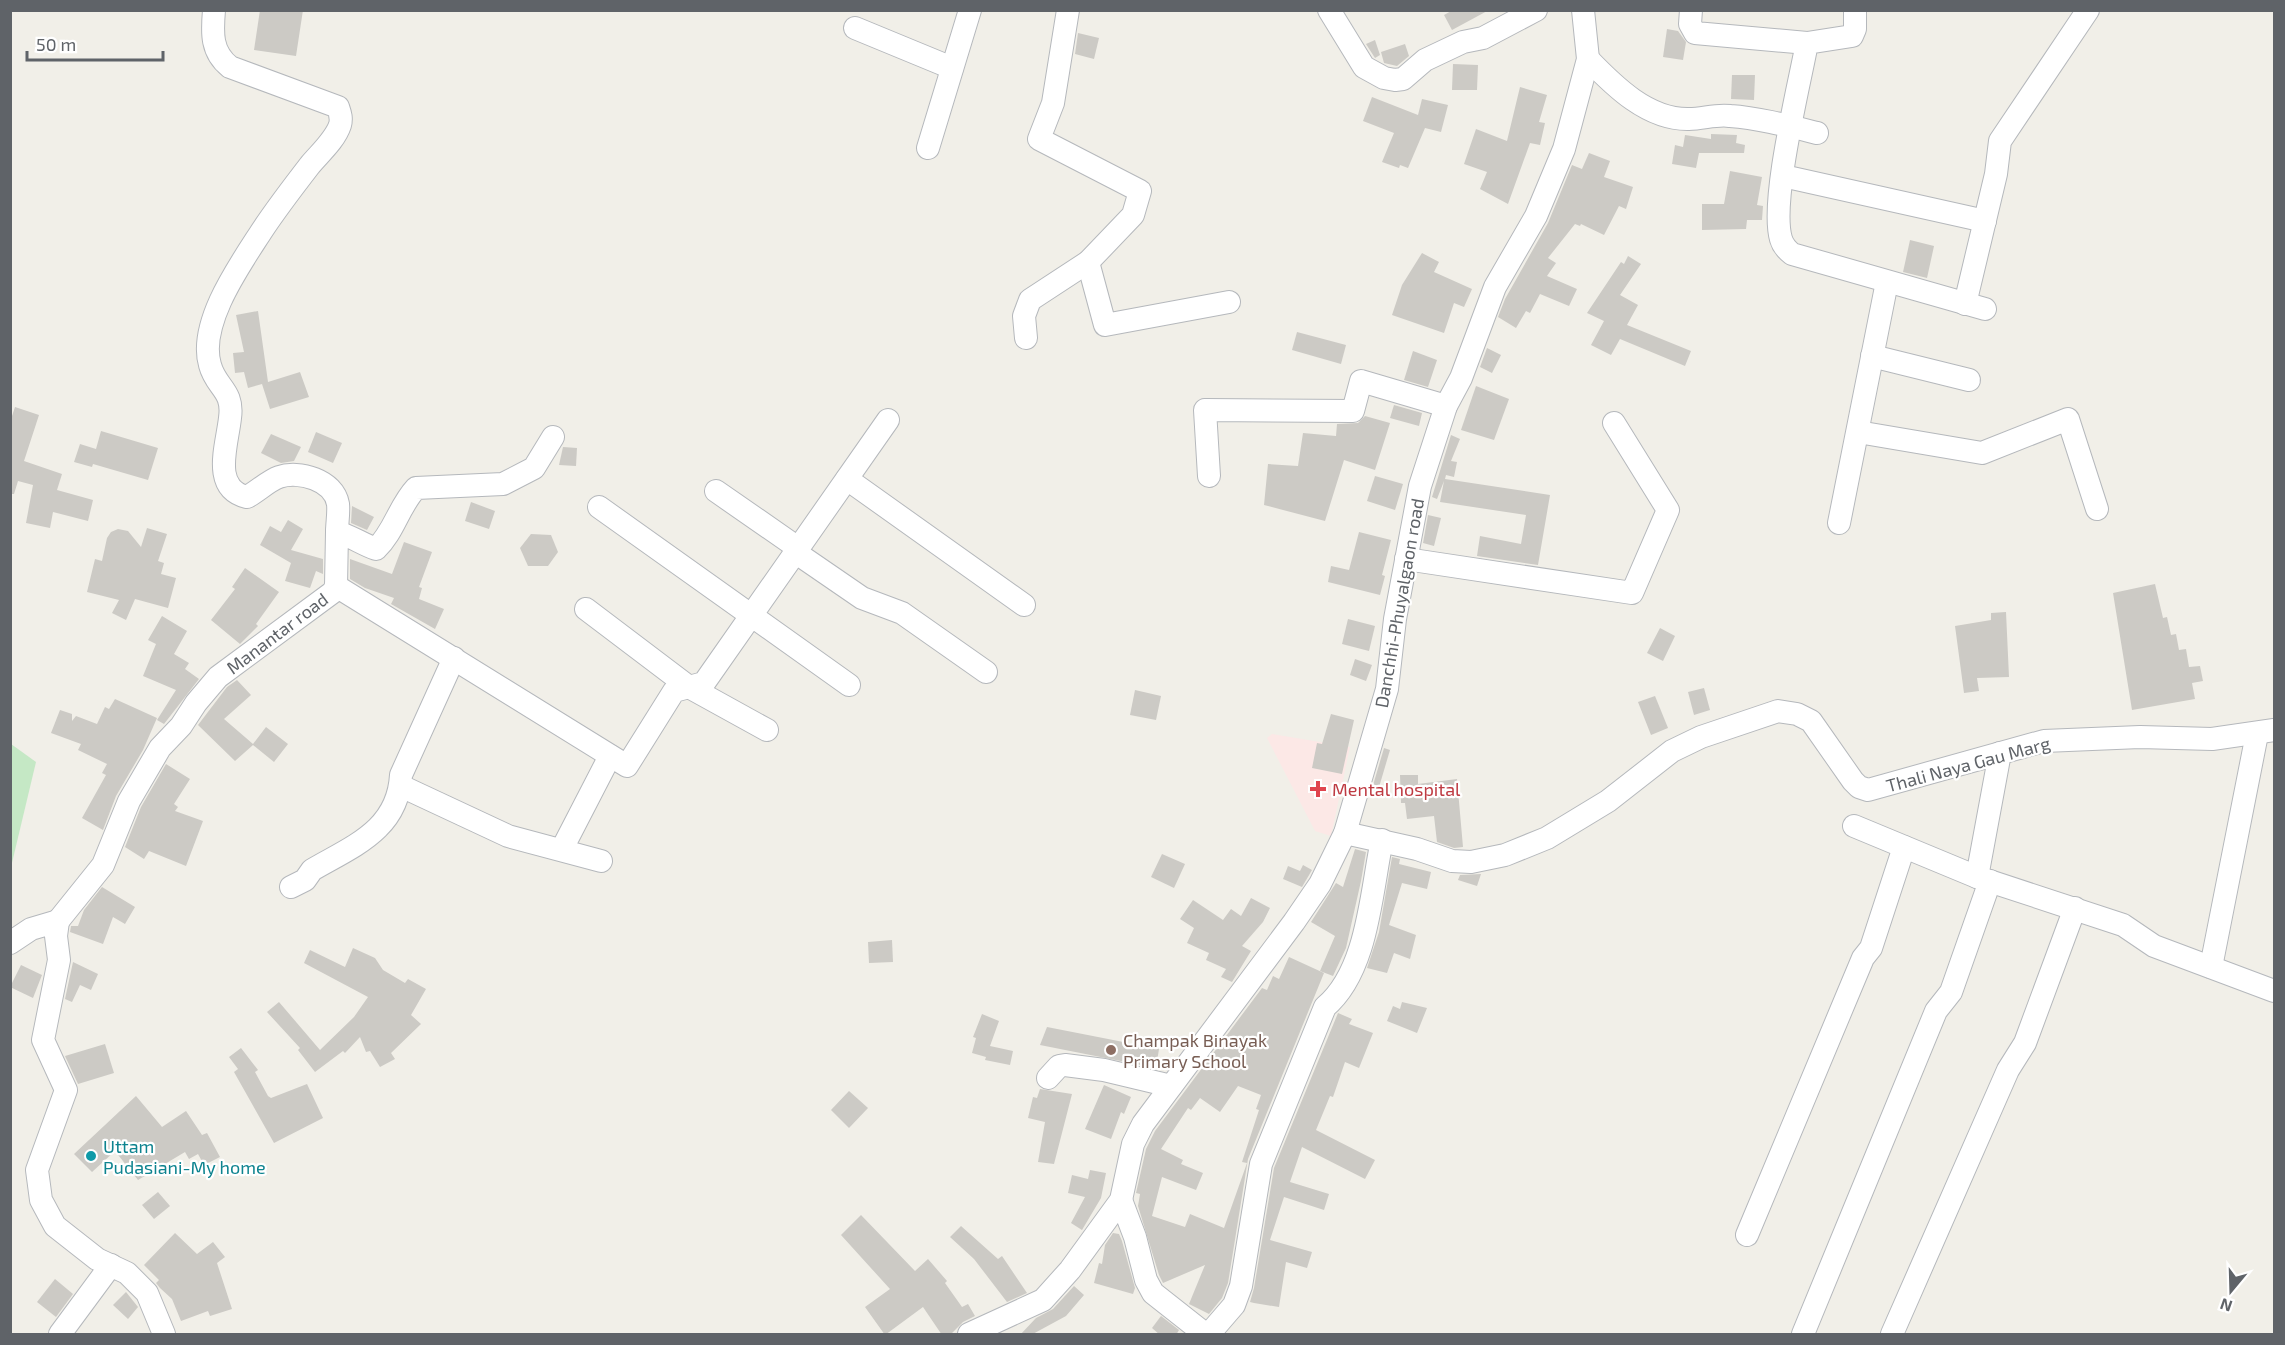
<svg xmlns="http://www.w3.org/2000/svg" width="2285" height="1345" font-family="'Exo 2',sans-serif">
<rect width="100%" height="100%" fill="#f1efe8"/>
<!-- medical -->
<path fill="#fce8e6" d="M1272 734 1350 747 1331 836 1315 831 1267 738Z"/>
<!-- green -->
<path fill="#c5e8c5" d="M11 744 36 762 11 867H10Z"/>
<!-- building -->
<g fill="#cccac5" fill-rule="evenodd">
<path d="M260 10H303L296 56 254 50Z"/>
<path d="M1453 10H1489L1452 30 1444 15Z"/>
<path d="M1667 29 1678 31 1686 42 1683 60 1663 57Z"/>
<path d="M1078 33 1099 38 1094 59 1075 54Z"/>
<path d="M1375 40 1380 55 1375 58 1366 44Z"/>
<path d="M1405 44 1409 56 1397 66 1384 63 1381 52Z"/>
<path d="M1453 64 1478 65 1477 90H1452Z"/>
<path d="M1732 75H1755L1754 100 1731 99Z"/>
<path d="M1520 87 1547 95 1539 122 1545 123 1540 145 1530 143 1508 204 1480 189 1487 172 1464 164 1476 129 1507 141Z"/>
<path d="M1372 97 1418 115 1422 99 1448 105 1441 132 1425 128 1408 168 1400 165 1399 168 1382 162 1394 133 1363 121Z"/>
<path d="M1711 134 1737 135 1736 143 1745 145 1744 153H1699L1696 168 1672 164 1675 145 1683 147 1685 135 1711 139Z"/>
<path d="M1589 153 1610 161 1604 177 1633 187 1626 209 1619 206 1604 235 1581 224 1580 226 1575 224 1548 258 1556 263 1547 276 1577 289 1569 306 1540 294 1530 313 1526 311 1516 328 1498 317 1505 299 1548 223 1572 165 1582 169Z"/>
<path d="M1730 171 1762 177 1757 205 1763 206 1762 220H1747L1746 229 1702 230V204H1724Z"/>
<path d="M1910 240 1934 246 1927 278 1903 272Z"/>
<path d="M1422 253 1439 262 1434 272 1472 289 1464 307 1454 303 1444 333 1392 315 1402 285Z"/>
<path d="M1628 256 1641 264 1620 295 1638 305 1627 325 1691 351 1685 366 1620 339 1611 355 1591 345 1604 321 1587 313 1621 262 1624 264Z"/>
<path d="M258 311 268 382 300 372 309 397 270 409 262 384 248 388 244 372 235 373 233 353 244 352 236 315Z"/>
<path d="M1297 332 1346 345 1341 364 1292 350Z"/>
<path d="M1487 348 1501 355 1492 373 1480 367Z"/>
<path d="M1413 351 1437 360 1428 387 1404 380Z"/>
<path d="M1476 386 1509 399 1494 440 1461 430Z"/>
<path d="M1394 405 1422 413 1419 426 1390 418Z"/>
<path d="M15 407 39 415 24 461 62 474 57 490 93 500 88 521 53 512 50 528 26 523 33 485 18 481 14 494H10V422Z"/>
<path d="M1365 416 1390 423 1375 470 1344 460 1325 521 1264 505 1268 464 1298 466 1303 433 1336 436 1337 424 1358 423Z"/>
<path d="M101 431 158 448 148 480 93 464 92 467 74 462 80 444 96 449Z"/>
<path d="M316 432 342 443 333 463 308 452Z"/>
<path d="M271 434 301 447 294 461 281 463 261 453Z"/>
<path d="M1451 435 1460 439 1451 461 1457 462 1454 477 1446 475 1445 479 1550 495 1538 565 1477 556 1480 536 1521 544 1526 515 1440 502 1444 481 1437 499 1432 497Z"/>
<path d="M563 447 577 448 576 466 559 465Z"/>
<path d="M1375 476 1403 484 1395 510 1367 501Z"/>
<path d="M471 502 495 511 489 529 465 521Z"/>
<path d="M352 506 374 517 367 530 351 523Z"/>
<path d="M1428 515 1441 518 1434 546 1423 543Z"/>
<path d="M288 520 303 529 291 550 323 559V574L316 571 310 588 285 581 291 563 260 545 270 526 281 532Z"/>
<path d="M147 528 167 534 158 561 164 563 161 574 176 578 168 608 135 599 126 620 112 613 119 600 87 592 95 559 102 561 107 538 111 532 118 529 128 531 141 547Z"/>
<path d="M1359 532 1391 540 1382 575 1385 576 1380 595 1328 582 1331 566 1349 570Z"/>
<path d="M531 534 551 535 558 552 548 566H528L520 548Z"/>
<path d="M404 542 432 552 419 587 422 588 419 599 444 609 435 629 391 604 394 598 365 588 350 579V559L392 574Z"/>
<path d="M245 568 279 592 256 624 258 626 240 644 211 620 235 589 232 587Z"/>
<path d="M2155 584 2163 618 2167 617 2171 635 2176 634 2179 650 2186 649 2189 667 2200 666 2203 681 2192 683 2195 699 2132 710 2113 593Z"/>
<path d="M2006 612 2009 677 1977 678 1979 691 1964 693 1955 626 1991 620V613Z"/>
<path d="M162 616 187 631 174 654 189 663 185 669 199 679 164 724 157 720 176 690 143 676 156 644 148 640Z"/>
<path d="M1348 619 1375 626 1369 651 1342 644Z"/>
<path d="M1660 628 1675 636 1663 661 1647 653Z"/>
<path d="M1355 659 1372 665 1366 681 1350 675Z"/>
<path d="M237 680 251 695 224 719 253 744 266 727 288 744 274 762 253 745 235 761 198 725 227 687Z"/>
<path d="M1704 688 1710 710 1694 715 1688 692Z"/>
<path d="M1135 690 1161 696 1156 720 1130 715Z"/>
<path d="M1655 696 1668 728 1651 735 1638 702Z"/>
<path d="M115 699 157 718 143 750 116 796 103 830 82 818 106 775 102 773 107 764 78 750 81 744 51 733 60 710 72 714V721L76 716 97 724 105 707 109 709Z"/>
<path d="M1331 714 1354 720 1342 774 1312 768 1317 743 1322 744Z"/>
<path d="M1384 748 1390 750 1377 794 1371 792Z"/>
<path d="M166 764 190 779 174 804 178 807 175 811 203 821 186 866 149 851 144 859 125 847 141 807Z"/>
<path d="M1400 775H1418V784L1457 779 1463 847 1454 848 1437 842 1434 816 1407 819 1405 803H1401Z"/>
<path d="M1355 849 1366 852 1361 881 1346 948 1333 976 1320 971 1335 936 1311 922 1336 883 1343 887Z"/>
<path d="M1162 854 1185 864 1174 888 1151 877Z"/>
<path d="M1392 857 1400 859 1399 864 1431 872 1427 889 1402 883 1389 925 1416 935 1410 959 1394 953 1387 973 1367 968 1379 932Z"/>
<path d="M1303 865 1312 870 1302 887 1283 879 1288 866 1300 871Z"/>
<path d="M1481 874 1477 886 1458 880 1460 875Z"/>
<path d="M102 887 135 907 125 924 113 917 103 944 70 932 71 926H78L84 910Z"/>
<path d="M1251 898 1270 908 1263 922 1242 946 1251 951 1232 982 1221 977 1226 969 1206 960 1209 953 1187 943 1194 928 1180 919 1193 900 1223 920 1231 909 1241 916Z"/>
<path d="M892 940 893 962 869 963 868 942Z"/>
<path d="M353 948 375 958 383 970 405 983 408 979 426 989 411 1015 421 1024 391 1053 395 1059 380 1067 370 1051 366 1052 360 1037 345 1053 343 1051 315 1072 298 1050 300 1048 267 1012 279 1002 320 1050 354 1017 368 997 304 963 310 950 345 967Z"/>
<path d="M1289 957 1324 973 1248 1159 1228 1283 1222 1298 1209 1314 1189 1304 1205 1265 1163 1283 1159 1275 1138 1206 1140 1194 1136 1193 1146 1149 1155 1131 1262 988 1267 990 1273 976 1279 979ZM1238 1086 1261 1095 1256 1109 1259 1110 1242 1162 1247 1163 1224 1228 1190 1214 1185 1227 1152 1216 1162 1177 1196 1190 1203 1173 1181 1164 1183 1160 1161 1149 1188 1108 1191 1110 1200 1098 1220 1112Z"/>
<path d="M73 962 98 974 91 990 80 985 72 1002 65 999Z"/>
<path d="M21 965 42 975 33 998 10 987Z"/>
<path d="M1402 1002 1427 1008 1417 1033 1387 1021 1393 1006 1400 1009Z"/>
<path d="M1338 1013 1352 1019 1349 1024 1373 1033 1359 1068 1345 1062 1333 1097 1330 1096 1316 1130 1375 1160 1365 1179 1302 1147 1290 1182 1329 1194 1324 1210 1284 1197 1270 1240 1312 1252 1307 1268 1286 1262 1279 1307 1254 1303 1250 1302 1254 1288 1274 1168Z"/>
<path d="M982 1014 999 1021 990 1046 1013 1051 1010 1065 985 1060 987 1054 986 1057 972 1053 976 1038 973 1037Z"/>
<path d="M1047 1027 1159 1049 1156 1068 1040 1045Z"/>
<path d="M105 1044 114 1073 78 1084 65 1056Z"/>
<path d="M241 1048 258 1070 255 1072 268 1096 271 1098 307 1084 323 1118 274 1143 234 1072 238 1069 229 1057Z"/>
<path d="M1104 1085 1131 1097 1124 1114 1121 1112 1111 1139 1085 1129Z"/>
<path d="M1040 1089 1072 1094 1054 1164 1038 1162 1045 1122 1028 1118 1033 1097 1037 1098Z"/>
<path d="M849 1091 868 1108 849 1128 831 1110Z"/>
<path d="M136 1096 162 1127 186 1111 202 1135 207 1133 220 1157 204 1165 198 1154 189 1159 185 1152 138 1180 115 1151 92 1172 74 1154Z"/>
<path d="M1090 1170 1106 1173 1101 1198 1082 1230 1071 1223 1085 1197 1068 1193 1072 1175 1088 1179Z"/>
<path d="M158 1192 170 1206 154 1219 142 1205Z"/>
<path d="M861 1215 915 1271 928 1259 947 1281 945 1283 962 1307 968 1304 975 1316 963 1322 950 1335H942L923 1307 885 1335 865 1307 890 1289 841 1235Z"/>
<path d="M961 1226 998 1259 1002 1256 1027 1293 1007 1302 974 1259 950 1237Z"/>
<path d="M175 1233 197 1254 213 1242 225 1257 217 1263 232 1309 210 1316 208 1311 181 1321 172 1299 160 1288 156 1283 159 1280 144 1265Z"/>
<path d="M1113 1233 1119 1234 1122 1241 1135 1288 1133 1294 1094 1283 1099 1263 1102 1264 1105 1245Z"/>
<path d="M55 1279 73 1294 56 1317 37 1302Z"/>
<path d="M1074 1286 1084 1295 1066 1316 1031 1335H1020L1036 1318 1053 1309Z"/>
<path d="M126 1292 138 1307 128 1319 113 1305Z"/>
<path d="M1161 1316 1179 1330 1176 1335H1160L1152 1328Z"/>
</g>
<g fill="none" stroke-linecap="round" stroke-linejoin="round">
<!-- minor casing -->
<g stroke="#b5b8bc" stroke-width="24">
<g id="minor">
<path d="M214 10C212 33 211 52 230 67L338 107C340 113 342 118 340 125 335 140 320 153 310 165 293 187 276 209 261 232 239 266 198 324 210 365 216 388 234 390 230 418 227 446 211 488 247 497 258 491 268 481 279 477 299 470 334 480 338 504 339 513 337 523 337 532"/>
<path d="M1329 10 1364 67 1384 78 1395 80 1403 79 1425 60 1463 42 1483 38 1536 10"/>
<path d="M1691 10 1690 24 1695 33 1807 43"/>
<path d="M1855 10V29L1852 36 1807 43C1799 86 1770 202 1781 239 1783 246 1787 250 1792 254L1985 309"/>
<path d="M855 28 952 68"/>
<path d="M1588 59C1614 86 1648 120 1689 119 1703 119 1716 114 1730 116 1759 118 1789 126 1817 133"/>
<path d="M928 148 970 10"/>
<path d="M1783 176 1985 221"/>
<path d="M1088 262 1105 325 1229 302"/>
<path d="M1965 304 1996 174 2000 141 2088 10"/>
<path d="M1026 338 1024 316 1030 300 1088 262 1133 215 1140 191 1039 139 1053 103 1068 10"/>
<path d="M1872 356 1969 380"/>
<path d="M1858 432 1982 453 2068 419 2097 509"/>
<path d="M1209 476 1205 410 1353 411 1361 381 1446 406"/>
<path d="M847 479 1024 605"/>
<path d="M716 491 798 548"/>
<path d="M599 507 849 685"/>
<path d="M1839 523 1887 282"/>
<path d="M795 552 862 598 902 613 986 672"/>
<path d="M1406 559 1632 593 1668 510 1614 423"/>
<path d="M336 586 627 766 674 691 704 683 888 420"/>
<path d="M586 609 689 687 767 730"/>
<path d="M401 786 508 836 601 861"/>
<path d="M1854 826 1977 877 2123 925 2154 946 2274 991"/>
<path d="M1345 833 1417 849 1452 861 1471 862 1505 855 1547 838 1608 801 1672 751 1701 737 1778 711 1797 714 1811 721 1853 781 1859 787 1868 790 2044 741 2140 737 2212 739 2274 730"/>
<path d="M562 849 610 756"/>
<path d="M1977 877 2000 753"/>
<path d="M291 887 305 880 312 870C353 846 398 830 401 775L454 658"/>
<path d="M58 921 103 865 129 801 160 748 181 726 196 703 218 677 333 592 336 586 337 532C351 536 362 544 376 549 394 532 399 506 416 488L503 484 534 468 553 437"/>
<path d="M10 943 31 929 58 921 56 936 59 960 43 1040 66 1090 37 1170 41 1200 55 1226 97 1259 127 1273 147 1293 164 1334"/>
<path d="M2211 967 2257 734"/>
<path d="M1048 1078 1059 1066 1065 1065 1104 1070 1171 1086"/>
<path d="M1121 1200 1135 1237 1146 1280 1153 1293 1205 1334"/>
<path d="M1747 1235 1863 958 1871 948 1904 847"/>
<path d="M60 1334 111 1265"/>
<path d="M969 1334 1043 1300 1070 1270 1121 1200 1133 1144 1143 1124 1294 922 1320 884 1345 833 1387 689 1395 619 1420 486 1446 406 1461 378 1495 287 1536 216 1564 149 1588 59 1583 10"/>
<path d="M1209 1334 1234 1305 1241 1286 1261 1164 1325 1007C1368 971 1371 892 1382 840"/>
<path d="M1803 1334 1936 1011 1951 992 1990 881"/>
<path d="M1892 1334 2008 1070 2025 1043 2075 908"/>
</g>
</g>
<!-- minor -->
<use href="#minor" stroke="#fff" stroke-width="22"/>
</g>
<!-- markers -->
<path fill="#e0444e" stroke="#fff" stroke-width="2" d="M1315 780h6v6h6v6h-6v6h-6v-6h-6v-6h6z"/>
<circle fill="#8d6e63" stroke="#fff" stroke-width="2" cx="1111" cy="1050" r="6"/>
<circle fill="#0f9aa8" stroke="#fff" stroke-width="2" cx="91" cy="1156" r="6"/>
<g text-anchor="middle" dominant-baseline="central" stroke-width="4.5" stroke-linejoin="round" paint-order="stroke">
<!-- street labels -->
<g font-size="18" fill="#5f6368" stroke="#fff">
<text transform="translate(1399 603) rotate(-80)">Danchhi-Phuyalgaon road</text>
<text transform="translate(277 633) rotate(-37)">Manantar road</text>
<text transform="translate(1968 764) rotate(-15)">Thali Naya Gau Marg</text>
</g>
<!-- health labels -->
<g font-size="18" fill="#be3a42" stroke="#fff" text-anchor="start">
<text x="1332" y="789">Mental hospital</text>
</g>
<!-- education labels -->
<g font-size="18" fill="#785e54" stroke="#fff" text-anchor="start">
<text x="1123" y="1040">Champak Binayak<tspan x="1123" dy="21">Primary School</tspan></text>
</g>
<!-- culture labels -->
<g font-size="18" fill="#0d838f" stroke="#fff" text-anchor="start">
<text x="103" y="1146">Uttam<tspan x="103" dy="21">Pudasiani-My home</tspan></text>
</g>
</g>
<!-- border -->
<rect width="2285" height="1345" fill="none" stroke="#5f6368" stroke-width="24"/>
<!-- north arrow -->
<g transform="translate(2231 1291) rotate(199)" stroke="#ffffff" stroke-width="4.5" paint-order="stroke">
<path d="M0-4.5L10 22L0 15L-10 22Z" fill="#5f6368"/>
<text y="-9" font-size="16" font-weight="bold" text-anchor="middle" fill="#5f6368">N</text>
</g>
<!-- scale -->
<path d="M27 51v9h136v-9" fill="none" stroke="#5f6368" stroke-width="3"/>
<text x="36" y="51" font-size="18" fill="#5f6368" stroke="#ffffff" stroke-width="4.5" paint-order="stroke">50 m</text>
</svg>
